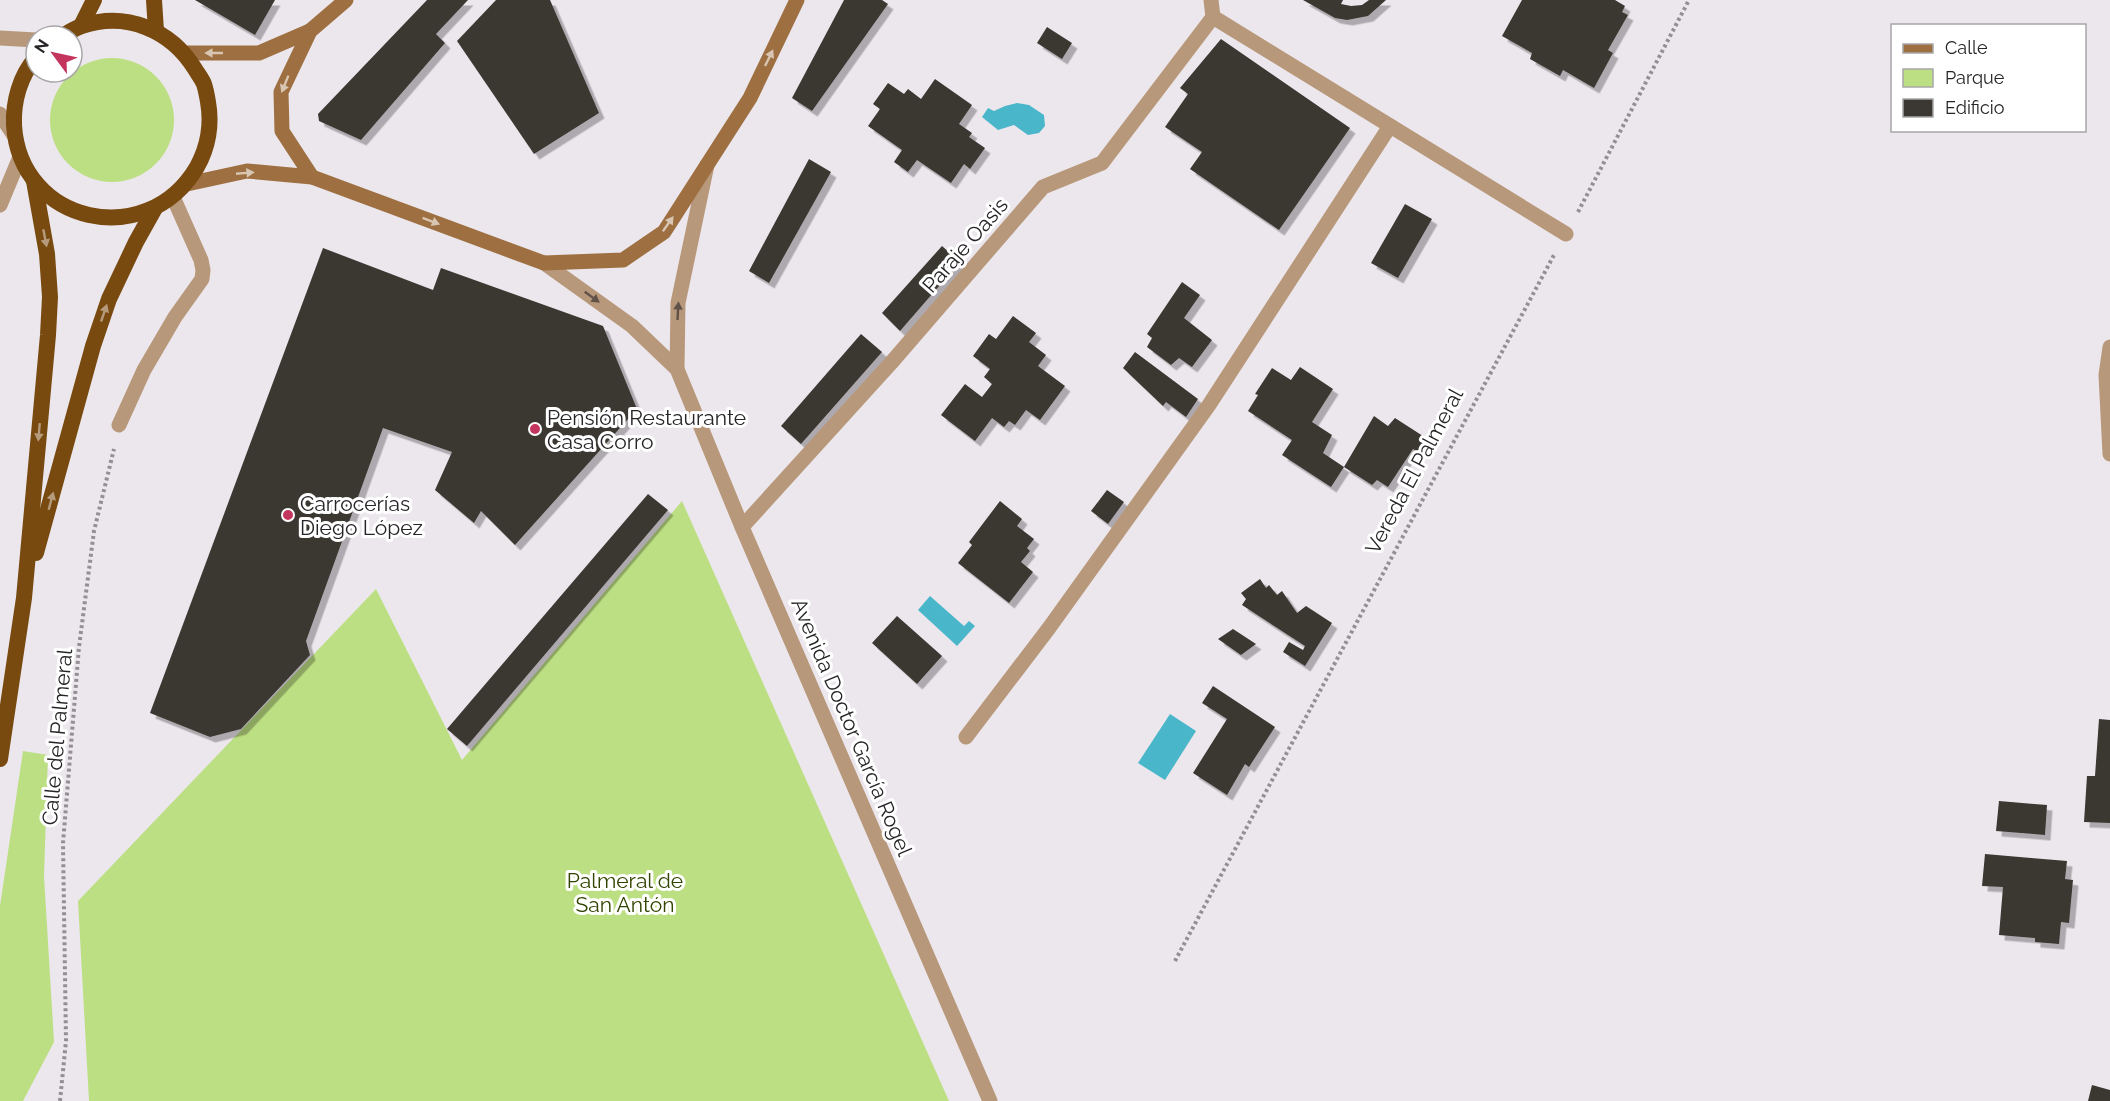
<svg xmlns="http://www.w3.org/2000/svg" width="2110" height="1101" font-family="Raleway,sans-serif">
<defs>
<filter id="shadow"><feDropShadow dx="5.5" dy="5.5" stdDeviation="0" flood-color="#0004"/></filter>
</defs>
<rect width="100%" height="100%" fill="#ece7ed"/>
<!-- green -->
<g fill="#bddf83">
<circle cx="112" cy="120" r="62"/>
<path d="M682 501 949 1101H89L78 901 376 589 462 760Z"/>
<path d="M23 751 48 755 44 876 54 1042 23 1101H0V906Z"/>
</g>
<!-- water -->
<g fill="#4ab6c9">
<path d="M1017 103 1029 105 1044 115 1045 126 1039 133 1028 135 1014 125 998 130 982 117 988 108 994 111 1005 106Z"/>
<path d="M930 596 964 626 969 621 975 626 957 646 918 610Z"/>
<path d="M1170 714 1196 731 1165 780 1138 763Z"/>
</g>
<!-- building -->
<g fill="#3b3733" filter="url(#shadow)">
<path d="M195 0H275L255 35Z"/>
<path d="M427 0H468L436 34 445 43 361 140 319 121 318 114Z"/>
<path d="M496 0H550L599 113 534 154 457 41Z"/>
<path d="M844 0H882L888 4 812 111 792 98Z"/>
<path d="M1303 0H1343L1341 4 1351 6 1362 5 1369 0H1386L1368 16 1347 20 1335 18Z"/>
<path d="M1522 0H1615L1625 6 1622 12 1628 15 1608 50 1613 53 1594 88 1563 70 1560 76 1530 59 1532 53 1502 36Z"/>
<path d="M1047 27 1072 43 1062 59 1037 43Z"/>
<path d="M1221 39 1350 128 1279 230 1190 169 1202 152 1165 127 1188 94 1180 88Z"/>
<path d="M935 79 972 105 959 124 972 133 969 137 985 148 970 169 964 164 951 183 917 160 908 172 894 162 902 150 868 126 880 109 873 104 888 83 904 94 908 89 921 99Z"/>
<path d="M809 159 831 172 769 283 749 271Z"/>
<path d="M1405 204 1432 219 1398 278 1371 263Z"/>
<path d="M942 246 960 262 900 331 882 313Z"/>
<path d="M323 248 433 290 441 268 603 326 637 409 515 545 481 511 474 523 435 490 452 452 383 428 306 641 310 655 241 729 210 737 150 713Z"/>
<path d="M1182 282 1200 295 1184 318 1212 340 1192 367 1179 358 1171 365 1147 347 1152 338 1147 334Z"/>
<path d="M1013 316 1036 333 1029 342 1046 355 1038 366 1065 386 1040 420 1026 410 1015 425 1009 421 1004 427 992 418 975 441 941 415 965 384 982 397 992 384 984 377 990 369 973 356 989 334 996 339Z"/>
<path d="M861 334 882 352 801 444 781 426Z"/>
<path d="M1135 352 1198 399 1186 417 1166 402 1163 406 1123 368Z"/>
<path d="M1300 367 1333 389 1312 422 1332 435 1323 453 1344 467 1331 487 1282 455 1292 440 1248 411 1258 395 1255 394 1272 368 1291 380Z"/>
<path d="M1374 416 1388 426 1395 418 1426 438 1418 452 1413 449 1388 487 1377 480 1372 485 1344 467Z"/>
<path d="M1107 490 1124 502 1108 524 1091 511Z"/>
<path d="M648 494 668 510 467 746 447 729Z"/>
<path d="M1000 501 1022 519 1017 526 1034 539 1027 548 1030 551 1021 562 1033 572 1009 603 958 563 972 545 969 542Z"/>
<path d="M1260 579 1266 588 1269 585 1277 595 1282 591 1297 613 1306 606 1332 623 1305 666 1283 652 1289 642 1303 650 1305 646 1242 605 1246 599 1241 593Z"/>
<path d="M897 616 942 656 917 684 872 643Z"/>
<path d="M1233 629 1256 644 1241 655 1218 639Z"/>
<path d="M1213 686 1275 727 1249 767 1245 764 1227 795 1193 773 1227 719 1202 703Z"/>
<path d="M2099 719 2110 720V823L2084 822 2087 776H2095Z"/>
<path d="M1999 801 2047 805 2045 835 1996 831Z"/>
<path d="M1985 854 2067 861 2065 879 2073 880 2069 923 2061 922 2059 944 2035 942V938L1999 935 2003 887 1982 886Z"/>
<path d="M2092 1085 2110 1090V1101H2088Z"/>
</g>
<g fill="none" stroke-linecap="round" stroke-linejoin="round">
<!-- path -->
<g stroke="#938f93" stroke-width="4" stroke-dasharray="3 3" stroke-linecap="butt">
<path d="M1578 212 1689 0"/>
<path d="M1175 961 1554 255"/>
<path d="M60 1101 66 1041 63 843 79 647 94 531 114 449"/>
</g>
<!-- service -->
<g stroke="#b8987a" stroke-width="15">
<path d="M0 205 20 157"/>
<path d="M119 425 144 370 175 317 202 279 203 270 201 260 173 197"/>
</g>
<!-- minor -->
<g stroke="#b8987a" stroke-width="15">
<path d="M1213 17 1566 234"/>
<path d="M2110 347 2106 375 2110 454"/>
<path d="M742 527 891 363 1043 187 1102 163 1213 17 1211 0"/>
<path d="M966 737 1049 628 1209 405 1390 126"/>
</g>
<!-- tertiary -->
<g stroke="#b8987a" stroke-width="15">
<path d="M0 38 36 40"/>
<path d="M0 114 15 137"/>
<path d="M544 263 632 326 677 369 742 527 990 1101"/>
<path d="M677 369 678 303 707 165"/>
</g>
<!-- secondary -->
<g stroke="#9e7041" stroke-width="15">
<path d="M186 53H259L310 31"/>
<path d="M312 177 282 131 281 92 310 31 346 0"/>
<path d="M187 184 247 171 312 177 544 263 623 260 664 232 750 98 797 0"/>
</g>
<!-- trunk -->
<g stroke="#784a10" stroke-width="16">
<path d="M154 0 156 31"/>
<path d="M81 26 94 0"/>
<path d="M36 58C20 75 13 102 14 125 20 224 147 252 197 167 208 147 212 125 208 102 207 96 206 90 204 84 202 79 198 74 195 69 171 30 126 11 82 26 75 28 68 33 62 36"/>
<path d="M36 553 93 346 109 299 136 242 155 208"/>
<path d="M0 759 24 598 48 335 50 297 47 254 34 181"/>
</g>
</g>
<!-- one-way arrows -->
<defs><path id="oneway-solid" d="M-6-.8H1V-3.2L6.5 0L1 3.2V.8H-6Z" transform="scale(1.5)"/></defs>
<g fill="#d8c6b3">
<use href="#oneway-solid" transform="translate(214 53) rotate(180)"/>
<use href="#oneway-solid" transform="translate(769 58) rotate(-64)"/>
<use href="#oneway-solid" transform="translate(285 84) rotate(112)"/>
<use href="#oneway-solid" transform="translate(245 173) rotate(-5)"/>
<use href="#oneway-solid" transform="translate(431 221) rotate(21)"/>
<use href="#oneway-solid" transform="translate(668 224) rotate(-55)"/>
</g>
<g fill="#b59b7c">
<use href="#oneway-solid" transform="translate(45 238) rotate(79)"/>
<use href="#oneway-solid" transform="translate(104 313) rotate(-71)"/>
<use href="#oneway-solid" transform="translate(39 432) rotate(95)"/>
<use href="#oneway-solid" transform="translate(51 501) rotate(-75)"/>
</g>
<g fill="#605248">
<use href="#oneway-solid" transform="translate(592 297) rotate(36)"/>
<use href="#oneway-solid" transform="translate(678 311) rotate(-87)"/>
</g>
<!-- markers -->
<g fill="#c4355d" stroke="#fff" stroke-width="2">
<circle cx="535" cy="429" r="6"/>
<circle cx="288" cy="515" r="6"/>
</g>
<g text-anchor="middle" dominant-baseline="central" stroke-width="6" stroke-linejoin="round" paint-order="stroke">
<!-- street labels -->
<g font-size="21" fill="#262426" stroke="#fff">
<text transform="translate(965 245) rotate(-49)">Paraje Oasis</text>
<text transform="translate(1414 471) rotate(-62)">Vereda El Palmeral</text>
<text transform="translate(852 727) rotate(67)">Avenida Doctor García Rogel</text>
<text transform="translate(57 737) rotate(-85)">Calle del Palmeral</text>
</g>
<!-- poi labels -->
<g font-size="21" fill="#262426" stroke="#fff" text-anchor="start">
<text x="547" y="417">Pensión Restaurante<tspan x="547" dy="24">Casa Corro</tspan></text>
<text x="300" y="503">Carrocerías<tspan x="300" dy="24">Diego López</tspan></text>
</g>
<!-- park labels -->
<g font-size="21" fill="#324500" stroke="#fff">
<text x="625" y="880">Palmeral de<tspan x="625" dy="24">San Antón</tspan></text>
</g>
</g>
<!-- legend -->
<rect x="1891" y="24" width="195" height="108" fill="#ffffff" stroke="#a8a7a8" stroke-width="1.5"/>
<rect x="1903" y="44" width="30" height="9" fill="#9e7041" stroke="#a8a7a8" stroke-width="1.5"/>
<text x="1945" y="54" font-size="18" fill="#262426">Calle</text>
<rect x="1903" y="69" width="30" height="18" fill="#bddf83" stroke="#a8a7a8" stroke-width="1.5"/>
<text x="1945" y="84" font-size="18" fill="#262426">Parque</text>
<rect x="1903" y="99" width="30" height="18" fill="#3b3733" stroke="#a8a7a8" stroke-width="1.5"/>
<text x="1945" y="114" font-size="18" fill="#262426">Edificio</text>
<!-- north arrow -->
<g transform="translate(54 54) rotate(303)"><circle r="28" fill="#ffffff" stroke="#a8a7a8" stroke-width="1.5"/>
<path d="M0-4.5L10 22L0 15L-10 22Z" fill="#c4355d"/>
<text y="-9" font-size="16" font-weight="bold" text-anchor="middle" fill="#262426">N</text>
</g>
</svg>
